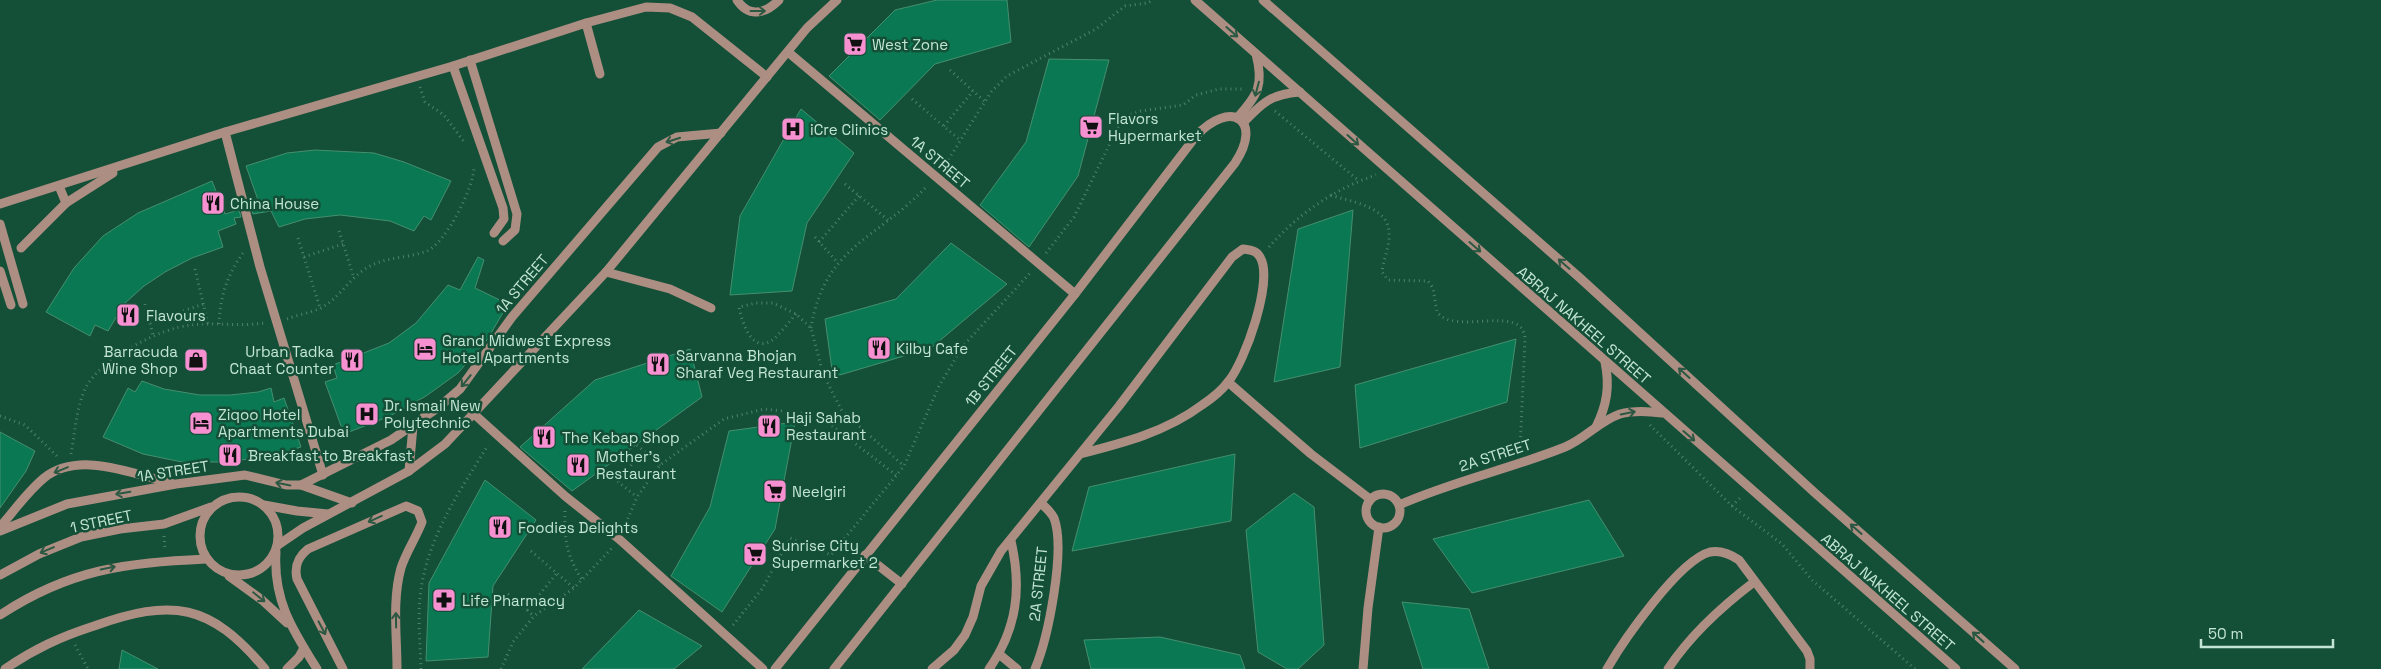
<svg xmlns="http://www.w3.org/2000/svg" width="2381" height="669" font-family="'Space Grotesk',sans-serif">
<rect width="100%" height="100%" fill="#144f38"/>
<!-- building -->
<g fill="#0a7953" stroke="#458f6e">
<path d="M937 0H1007L1011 42 935 64 880 120 829 76 895 10Z"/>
<path d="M1049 59 1109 60 1078 176 1029 247 980 205 1026 142Z"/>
<path d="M801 109 854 153 807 223 792 291 730 295 740 216Z"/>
<path d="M315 150 374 153 404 162 451 181 431 220 424 216 414 231 390 221 340 215 305 219 279 227 271 211 253 214 250 204 258 200 246 166 287 153Z"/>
<path d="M212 181 225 214 239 210 241 217 234 218 236 224 218 231 223 247 192 258 165 272 144 286 124 304 108 331 95 325 90 336 46 312 74 268 103 236 138 213Z"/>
<path d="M1353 210 1340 367 1274 382 1298 229Z"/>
<path d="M951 243 1007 284 931 348 833 377 825 319 896 299Z"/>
<path d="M478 257 484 260 475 288 508 304 487 340 458 373 426 396 390 416 344 434 325 382 337 378 333 365 389 343 416 323 448 285 460 290Z"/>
<path d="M1516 339 1507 402 1360 448 1355 385Z"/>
<path d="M690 349 702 397 572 491 520 447 595 380Z"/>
<path d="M142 381 164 389 200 395H230L258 392 271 388 274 402 284 398 301 447 272 456 225 462H182L143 454 103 437 128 388 135 392Z"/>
<path d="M795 422 775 529 722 612 671 576 710 507 729 431Z"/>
<path d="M0 432 35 451 26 471 0 508Z"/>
<path d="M1235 454 1231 521 1072 551 1089 487Z"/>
<path d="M485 480 536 520 493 586 488 657 426 661 429 583Z"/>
<path d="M1294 493 1314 507 1324 645 1298 669H1287L1258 652 1246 530Z"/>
<path d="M1589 500 1624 556 1472 593 1433 539Z"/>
<path d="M1402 602 1469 609 1489 669H1423Z"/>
<path d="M639 610 702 646 674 669H582Z"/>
<path d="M1160 637 1240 655 1245 669H1091L1084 640Z"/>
<path d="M122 650 158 669H119Z"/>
</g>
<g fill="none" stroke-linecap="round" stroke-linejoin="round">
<!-- path -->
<g stroke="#4f826c" stroke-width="3" stroke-dasharray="1 4" stroke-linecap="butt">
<path d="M950 70 984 101"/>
<path d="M420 87 425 102 444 115 465 143"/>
<path d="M912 99 961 141"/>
<path d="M1275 111 1359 181"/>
<path d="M944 126 973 91"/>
<path d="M943 168 991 92 1007 76 1096 29 1125 6 1148 3 1152 0"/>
<path d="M845 184 888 220"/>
<path d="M1331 195C1350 202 1389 206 1389 233 1390 246 1383 260 1382 272L1388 280 1428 281 1433 288 1437 312C1456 337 1523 302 1525 339L1520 451"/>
<path d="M339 231 354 278"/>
<path d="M815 237 838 263"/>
<path d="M298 238 320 308"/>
<path d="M819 242 859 196"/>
<path d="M1269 247C1298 214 1334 189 1376 175"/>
<path d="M1046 253 1074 217 1123 117 1141 111 1183 105 1196 95 1219 89H1243"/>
<path d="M304 257 343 244"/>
<path d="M195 269 208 324"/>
<path d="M145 304 153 335"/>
<path d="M796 314C789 322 782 331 775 338 753 357 742 323 739 307L756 303H773L796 314 811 328 823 374 842 411 904 466"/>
<path d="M287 319C297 315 309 313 319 309 338 300 348 280 365 269 385 256 406 259 427 251 446 243 474 187 474 167"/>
<path d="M150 322 204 304"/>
<path d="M219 324C220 297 227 275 243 253"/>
<path d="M811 328C824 246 878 239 927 186"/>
<path d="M0 416 25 425 59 458"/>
<path d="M1650 425 1732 506 1782 544 1812 580 1915 669"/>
<path d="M633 442 660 465"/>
<path d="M71 454C75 433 76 407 86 387 101 359 160 328 191 325 215 322 240 327 264 323"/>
<path d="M602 469 637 497"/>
<path d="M618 481 643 451"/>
<path d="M1732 506 1742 496"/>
<path d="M565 511C564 540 567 556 582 580"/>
<path d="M624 528 637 497 660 465 724 419 764 409 818 415 896 475"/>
<path d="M164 536 165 550"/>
<path d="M531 551 574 588"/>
<path d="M508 594 534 616"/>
<path d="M527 610 557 573"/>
<path d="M733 625 762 589 790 538 831 555 904 466 939 386 963 346 1031 272"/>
<path d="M75 645 88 669"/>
<path d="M421 669C420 638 416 604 424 574 435 526 463 486 488 445"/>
<path d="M501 669 513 642 534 616 574 588 612 548"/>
</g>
<!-- minor -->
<g stroke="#ad8e82" stroke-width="9">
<path d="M737 0C749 18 765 14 779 0"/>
<path d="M1195 0 1956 669"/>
<path d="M1263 0 1580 278 1815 493 2015 669"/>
<path d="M586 23 600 74"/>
<path d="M788 52 1075 294"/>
<path d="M470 60 517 214 515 230 503 241"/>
<path d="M453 66 503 208 504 219 494 233"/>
<path d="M1237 118C1258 95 1264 85 1256 54"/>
<path d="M1243 123C1262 103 1271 94 1300 92"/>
<path d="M225 132 260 267 323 475"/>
<path d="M59 186 66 203"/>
<path d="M0 204 225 132 453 66 586 23 646 7 670 8 692 17 767 77"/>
<path d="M0 224 23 304"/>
<path d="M21 248 66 203 113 173"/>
<path d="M0 271 11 305"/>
<path d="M606 272 670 289 711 308"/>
<path d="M1228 382 1311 454 1370 499"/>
<path d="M474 414 565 496 619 539 763 669"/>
<path d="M1596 427C1607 405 1610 386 1605 362"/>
<path d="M409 471 413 426"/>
<path d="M301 485 352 503"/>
<circle cx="1383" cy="511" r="17"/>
<circle cx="239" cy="536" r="39"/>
<path d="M264 505 297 511 328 514"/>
<path d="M1399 505C1453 481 1510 469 1565 447 1585 439 1599 421 1620 414 1634 410 1648 411 1662 413"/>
<path d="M0 527C14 511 27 492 44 478 79 450 133 474 171 483"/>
<path d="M0 531 67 504 176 484 245 475 286 485H301L391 440 439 407 460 389 512 317 658 147 677 137 721 133"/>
<path d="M278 545 303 528 409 471 445 444 606 272 807 28 837 0"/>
<path d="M276 552C273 600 292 629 317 669"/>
<path d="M865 555 902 584"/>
<path d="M0 575 39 554 81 537 120 529 164 524 211 507"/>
<path d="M229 576 262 600 287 623"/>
<path d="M0 615C70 569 125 563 206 559"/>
<path d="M999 654 1017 669"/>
<path d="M5 669C34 649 60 637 94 626 172 598 210 603 265 669"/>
<path d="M287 669 299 657 304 648"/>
<path d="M343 669 297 579C294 566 298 557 308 549L406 506 418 511 422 522C416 538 406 552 401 568 392 600 397 636 397 669"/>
<path d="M775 669 1075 294 1196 136C1230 99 1264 119 1235 163L834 669"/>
<path d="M932 669 954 650 965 635 973 617 981 586 1001 551 1119 406 1232 257 1243 249C1250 250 1256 250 1260 257 1274 280 1245 362 1228 382 1222 390 1211 399 1202 405 1166 432 1123 443 1080 454"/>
<path d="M989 669C1017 629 1022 588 1011 541"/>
<path d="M1035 669C1048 638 1066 550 1054 518 1051 512 1046 508 1042 504"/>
<path d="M1363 669 1368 608 1379 527"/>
<path d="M1607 669C1623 641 1679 560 1710 552 1721 550 1730 554 1739 560L1807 651 1810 659V669"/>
<path d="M1668 669C1691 634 1721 607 1754 582"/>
</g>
</g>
<!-- one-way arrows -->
<defs><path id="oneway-shaft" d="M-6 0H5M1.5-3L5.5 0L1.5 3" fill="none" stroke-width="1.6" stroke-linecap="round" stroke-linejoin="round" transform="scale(1.25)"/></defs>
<g stroke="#2b5843">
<use href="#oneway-shaft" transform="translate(758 11)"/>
<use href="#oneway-shaft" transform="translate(1232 32) rotate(41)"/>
<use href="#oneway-shaft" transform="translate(1257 89) rotate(105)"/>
<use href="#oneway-shaft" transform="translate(673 140) rotate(162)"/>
<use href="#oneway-shaft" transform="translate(1353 140) rotate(42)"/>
<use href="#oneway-shaft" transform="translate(1475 247) rotate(41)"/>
<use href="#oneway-shaft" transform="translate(1564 264) rotate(-139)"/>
<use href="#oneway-shaft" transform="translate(1684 373) rotate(-138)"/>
<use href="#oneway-shaft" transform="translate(466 381) rotate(129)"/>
<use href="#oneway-shaft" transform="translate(1628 413) rotate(-11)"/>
<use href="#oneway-shaft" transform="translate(1689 436) rotate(41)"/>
<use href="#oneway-shaft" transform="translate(61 470) rotate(158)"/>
<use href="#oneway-shaft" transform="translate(283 484) rotate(-169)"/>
<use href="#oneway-shaft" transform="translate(123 493) rotate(170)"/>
<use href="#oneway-shaft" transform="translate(375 519) rotate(156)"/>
<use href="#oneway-shaft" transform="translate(1856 529) rotate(-139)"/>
<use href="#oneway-shaft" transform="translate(47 550) rotate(157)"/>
<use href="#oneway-shaft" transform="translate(108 568) rotate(-12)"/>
<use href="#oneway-shaft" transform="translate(259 597) rotate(39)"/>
<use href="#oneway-shaft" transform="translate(396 620) rotate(-91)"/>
<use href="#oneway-shaft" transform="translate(322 628) rotate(62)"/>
<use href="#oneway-shaft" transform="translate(1978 637) rotate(-138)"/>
</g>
<!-- icons -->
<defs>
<g id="supermarket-square" transform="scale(1.25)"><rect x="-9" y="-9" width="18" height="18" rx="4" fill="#f690d0" stroke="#144f38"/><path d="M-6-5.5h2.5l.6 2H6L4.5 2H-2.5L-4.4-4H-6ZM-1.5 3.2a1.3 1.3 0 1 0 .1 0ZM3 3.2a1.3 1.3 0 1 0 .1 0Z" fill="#111"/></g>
<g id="hospital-square" transform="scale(1.25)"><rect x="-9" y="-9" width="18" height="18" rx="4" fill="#f690d0" stroke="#144f38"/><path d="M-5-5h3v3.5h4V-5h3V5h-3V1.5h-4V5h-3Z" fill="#111"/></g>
<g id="restaurant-square" transform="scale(1.25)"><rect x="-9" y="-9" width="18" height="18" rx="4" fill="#f690d0" stroke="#144f38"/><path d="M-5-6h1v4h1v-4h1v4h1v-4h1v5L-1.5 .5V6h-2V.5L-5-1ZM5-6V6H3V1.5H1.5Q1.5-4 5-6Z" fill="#111"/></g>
<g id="hotel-square" transform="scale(1.25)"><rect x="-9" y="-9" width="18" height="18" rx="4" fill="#f690d0" stroke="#144f38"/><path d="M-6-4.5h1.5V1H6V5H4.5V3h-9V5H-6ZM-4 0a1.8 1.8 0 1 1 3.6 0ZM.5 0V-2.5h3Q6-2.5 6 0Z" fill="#111"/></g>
<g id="shop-square" transform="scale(1.25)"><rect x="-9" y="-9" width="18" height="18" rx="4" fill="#f690d0" stroke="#144f38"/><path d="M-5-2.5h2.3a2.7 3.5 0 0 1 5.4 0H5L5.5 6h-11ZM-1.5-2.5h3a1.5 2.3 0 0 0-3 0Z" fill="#111"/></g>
<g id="pharmacy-square" transform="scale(1.25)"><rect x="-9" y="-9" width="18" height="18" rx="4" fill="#f690d0" stroke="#144f38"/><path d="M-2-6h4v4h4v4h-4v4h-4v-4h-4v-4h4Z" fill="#111"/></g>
</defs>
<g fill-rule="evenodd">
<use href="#supermarket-square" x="855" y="44"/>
<use href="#supermarket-square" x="1091" y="127"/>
<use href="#hospital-square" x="793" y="129"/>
<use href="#restaurant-square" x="213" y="203"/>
<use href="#restaurant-square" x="128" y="315"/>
<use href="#restaurant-square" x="879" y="348"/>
<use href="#hotel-square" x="425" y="349"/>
<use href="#shop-square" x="196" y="360"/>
<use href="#restaurant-square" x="352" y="360"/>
<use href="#restaurant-square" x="658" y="364"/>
<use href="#hospital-square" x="367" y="414"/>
<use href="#hotel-square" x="201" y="423"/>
<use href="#restaurant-square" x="769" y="426"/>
<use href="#restaurant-square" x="544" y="437"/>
<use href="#restaurant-square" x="230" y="455"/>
<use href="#restaurant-square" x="578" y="465"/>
<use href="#supermarket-square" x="775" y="491"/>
<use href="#restaurant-square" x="500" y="527"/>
<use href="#supermarket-square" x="755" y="554"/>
<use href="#pharmacy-square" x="444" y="600"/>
</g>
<g text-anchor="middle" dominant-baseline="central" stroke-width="5" stroke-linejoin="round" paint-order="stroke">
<!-- poi labels -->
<g font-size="15" fill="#c2e6d3" stroke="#144f38" text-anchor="start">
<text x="872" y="44">West Zone</text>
<text x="1108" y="118">Flavors<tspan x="1108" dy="17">Hypermarket</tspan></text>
<text x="810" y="129">iCre Clinics</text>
<text x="230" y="203">China House</text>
<text x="146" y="315">Flavours</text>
<text x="442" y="340">Grand Midwest Express<tspan x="442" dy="17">Hotel Apartments</tspan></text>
<text x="896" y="348">Kilby Cafe</text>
<text x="178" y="351" text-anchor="end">Barracuda<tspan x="178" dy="17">Wine Shop</tspan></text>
<text x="334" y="351" text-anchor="end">Urban Tadka<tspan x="334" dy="17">Chaat Counter</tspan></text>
<text x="676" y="355">Sarvanna Bhojan<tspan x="676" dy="17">Sharaf Veg Restaurant</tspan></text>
<text x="384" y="405">Dr. Ismail New<tspan x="384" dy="17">Polytechnic</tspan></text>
<text x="218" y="414">Ziqoo Hotel<tspan x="218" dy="17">Apartments Dubai</tspan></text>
<text x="786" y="417">Haji Sahab<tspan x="786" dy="17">Restaurant</tspan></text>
<text x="562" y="437">The Kebap Shop</text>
<text x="248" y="455">Breakfast to Breakfast</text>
<text x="596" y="456">Mother's<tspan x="596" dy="17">Restaurant</tspan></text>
<text x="792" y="491">Neelgiri</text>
<text x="518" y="527">Foodies Delights</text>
<text x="772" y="545">Sunrise City<tspan x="772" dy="17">Supermarket 2</tspan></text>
<text x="462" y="600">Life Pharmacy</text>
</g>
<!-- street labels -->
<g font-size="15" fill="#c2e6d3" stroke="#144f38">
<text transform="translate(940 162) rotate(40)">1A STREET</text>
<text transform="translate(522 284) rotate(-50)">1A STREET</text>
<text transform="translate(1584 325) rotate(41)">ABRAJ NAKHEEL STREET</text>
<text transform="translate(991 376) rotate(-51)">1B STREET</text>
<text transform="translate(1495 455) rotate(-18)">2A STREET</text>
<text transform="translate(173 471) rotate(-9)">1A STREET</text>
<text transform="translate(101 521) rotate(-12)">1 STREET</text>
<text transform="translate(1038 584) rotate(-84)">2A STREET</text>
<text transform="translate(1888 592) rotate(41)">ABRAJ NAKHEEL STREET</text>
</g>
</g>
<!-- scale -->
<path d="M2201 639v8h132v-8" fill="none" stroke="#c2e6d3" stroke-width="2.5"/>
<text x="2208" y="639" font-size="15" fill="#c2e6d3" stroke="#144f38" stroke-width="4" paint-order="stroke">50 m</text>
</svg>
